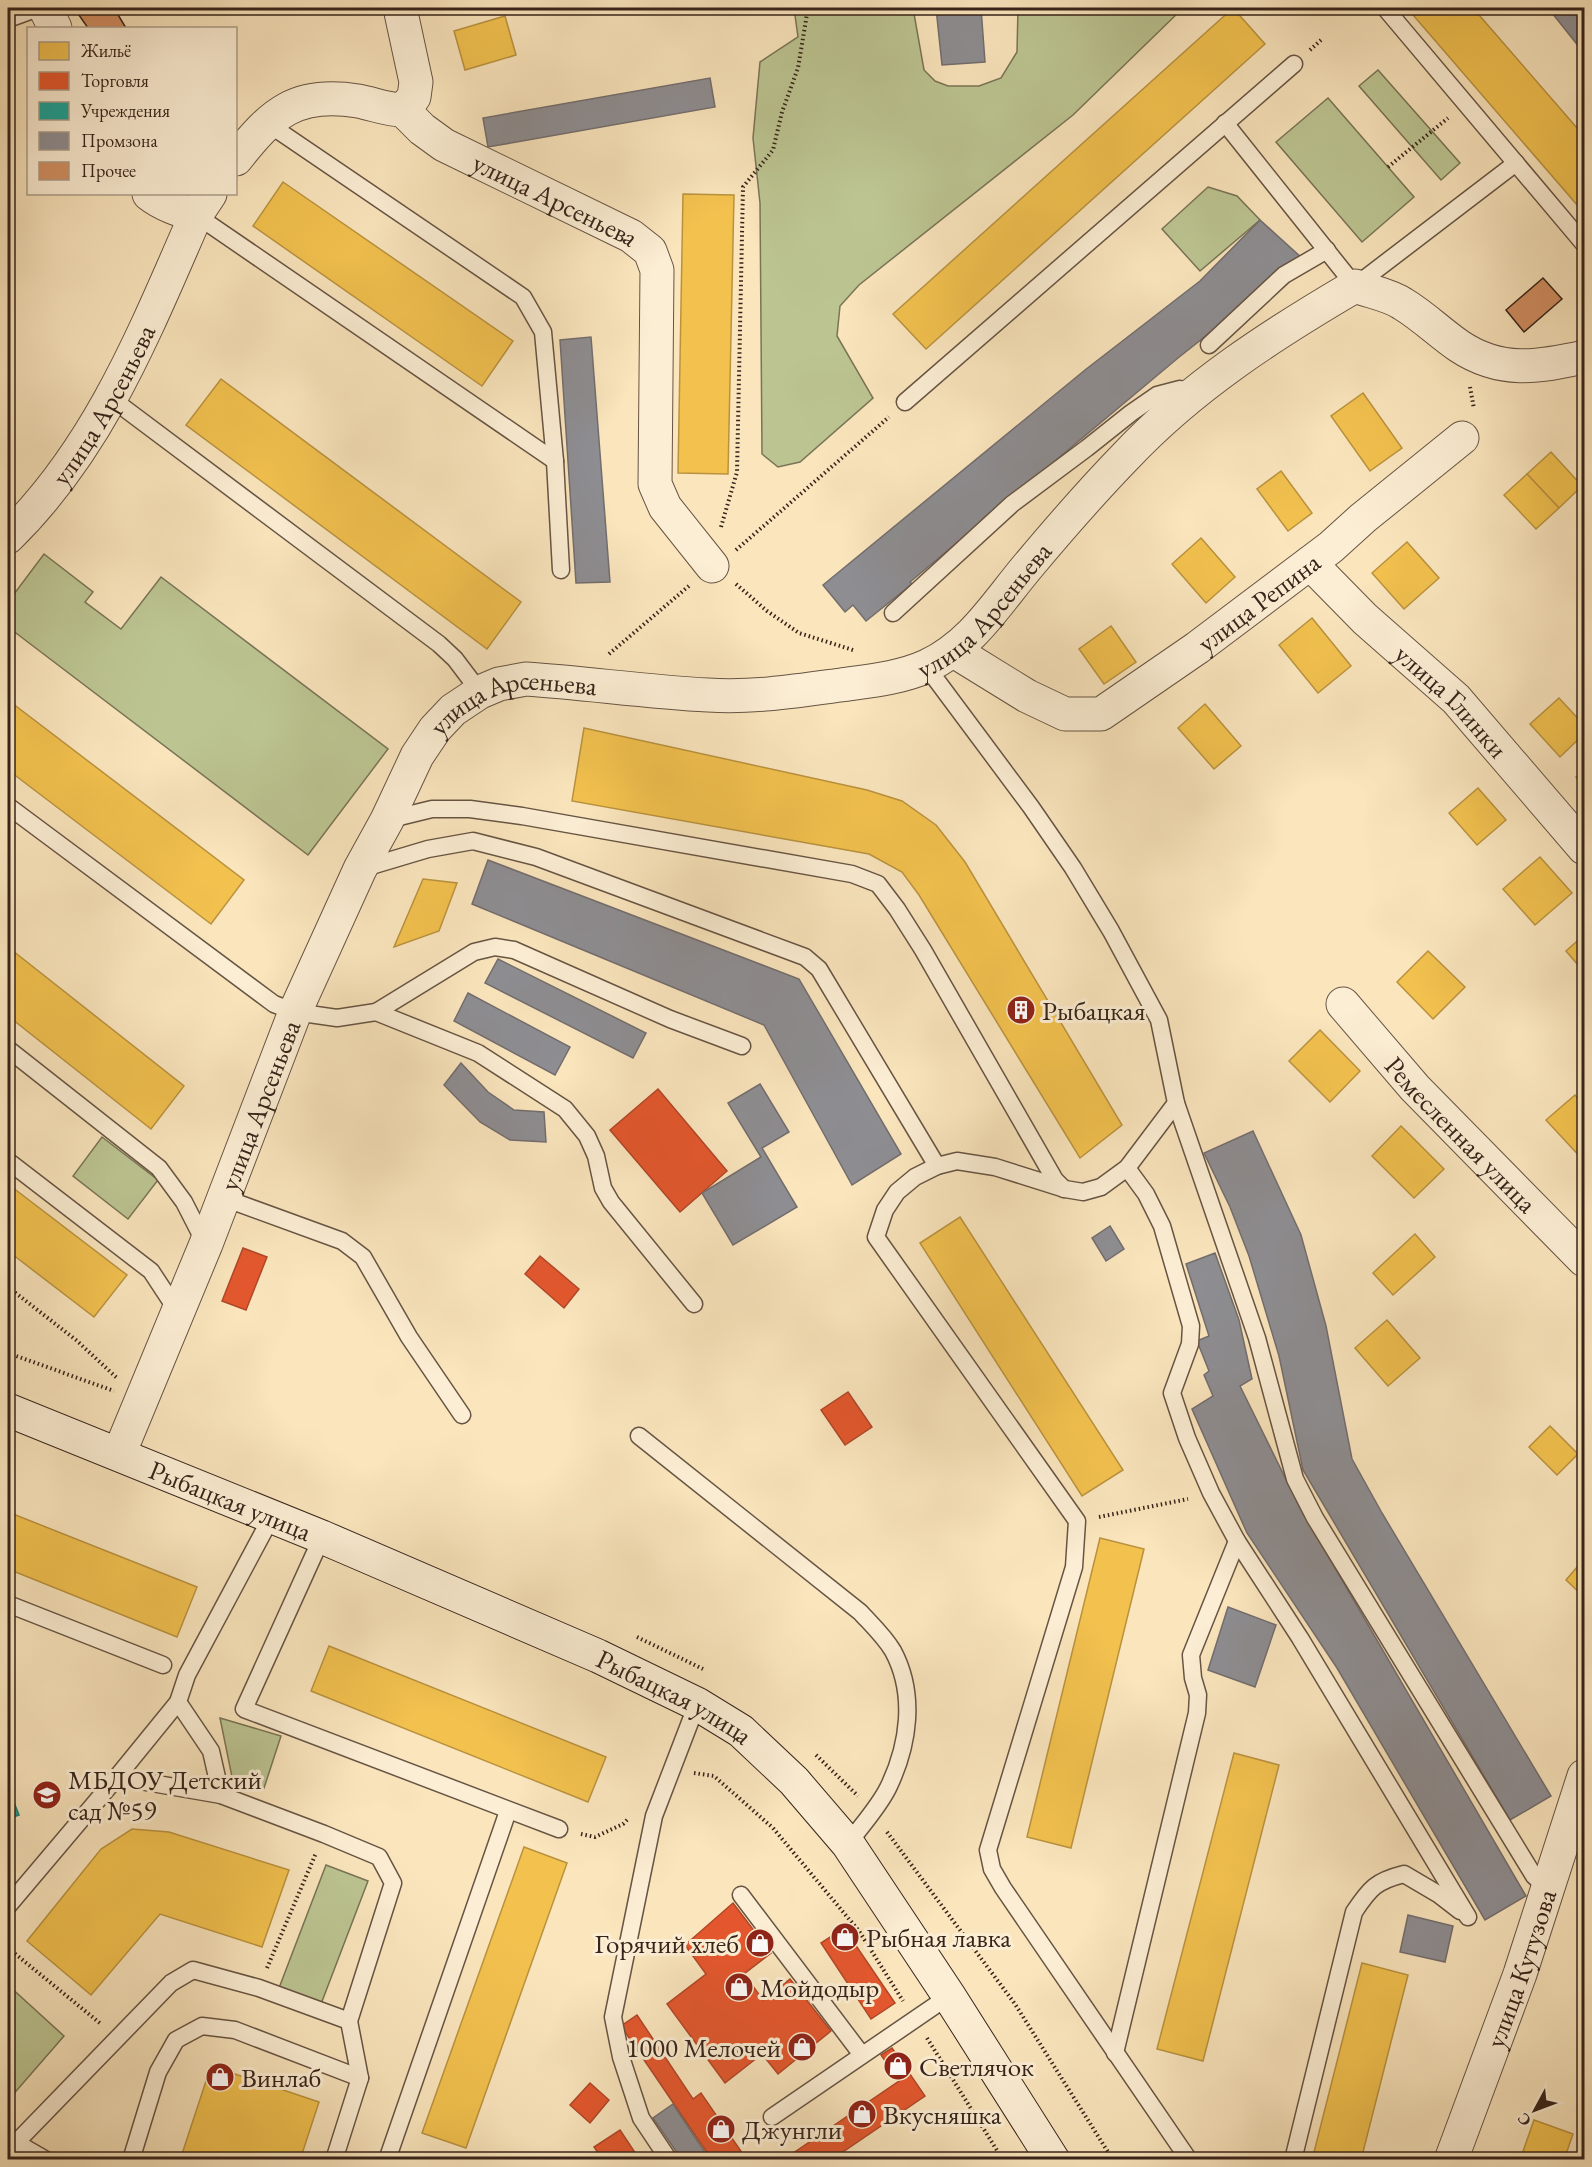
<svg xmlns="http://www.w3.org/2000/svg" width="1592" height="2167" font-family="'EB Garamond',serif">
<rect width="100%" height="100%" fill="#fae5bd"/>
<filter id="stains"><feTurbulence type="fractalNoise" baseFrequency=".00333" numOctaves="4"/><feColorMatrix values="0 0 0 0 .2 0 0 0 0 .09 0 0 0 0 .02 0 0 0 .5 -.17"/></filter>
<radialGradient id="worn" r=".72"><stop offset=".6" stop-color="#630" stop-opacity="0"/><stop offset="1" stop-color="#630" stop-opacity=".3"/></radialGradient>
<!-- green -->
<g fill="#bcc592" stroke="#797456" stroke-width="1.5">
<path d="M794 8H913L924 70 935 81 948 86H979L1001 78 1017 52 1018 8H1183L1073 115 859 285 840 306 837 336 873 398 800 462 778 467 762 454 760 203 753 138 760 62 798 37Z"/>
<path d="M1378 70 1460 163 1441 180 1359 86Z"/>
<path d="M1328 98 1414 197 1362 242 1276 142Z"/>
<path d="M1208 187 1237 196 1260 220 1200 271 1162 229Z"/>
<path d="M44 554 93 592 85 602 121 629 161 577 388 749 308 855 8 627V602Z"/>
<path d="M102 1137 158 1180 128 1219 73 1176Z"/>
<path d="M220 1718 281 1736 264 1788 232 1777Z"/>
<path d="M326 1865 368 1881 321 2004 279 1988Z"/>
<path d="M8 1985 64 2036 11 2097 8 2094Z"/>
</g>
<!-- homes -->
<g fill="#f2c14e" stroke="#ba923e" stroke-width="1.5">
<path d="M1233 8 1265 44 926 349 893 314Z"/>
<path d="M1407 8H1473L1584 136V213Z"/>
<path d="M505 16 516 55 465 70 454 31Z"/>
<path d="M283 182 513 341 482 386 253 226Z"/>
<path d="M683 194 734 195 728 474 678 473Z"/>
<path d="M221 379 521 602 487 649 186 425Z"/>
<path d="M1363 393 1402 448 1370 471 1331 416Z"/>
<path d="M1551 452 1582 486 1559 508 1527 474Z"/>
<path d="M1281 471 1312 513 1288 531 1257 489Z"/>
<path d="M1527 474 1559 508 1536 529 1504 495Z"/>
<path d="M1201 538 1235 577 1206 603 1172 564Z"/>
<path d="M1407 542 1439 578 1404 609 1372 573Z"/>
<path d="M1312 618 1351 666 1318 693 1279 645Z"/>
<path d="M1111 626 1136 662 1104 684 1079 649Z"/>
<path d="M1559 698 1584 725V734L1560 757 1530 724Z"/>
<path d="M8 700 244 880 211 924 8 770Z"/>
<path d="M1205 704 1241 746 1214 769 1178 728Z"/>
<path d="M584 728 867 790 902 801 936 825 965 862 1122 1125 1080 1158 919 895 902 872 869 854 572 801Z"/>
<path d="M1584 770V786L1576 777Z"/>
<path d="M1478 788 1506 820 1477 845 1449 813Z"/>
<path d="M1540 857 1572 893 1535 925 1503 889Z"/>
<path d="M423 879 457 883 439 931 394 947Z"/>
<path d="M1584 935V972L1566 951Z"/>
<path d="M8 947 184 1086 151 1129 8 1016Z"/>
<path d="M1428 951 1465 987 1433 1019 1397 982Z"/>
<path d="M1320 1030 1360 1071 1330 1102 1289 1061Z"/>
<path d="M1575 1095 1584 1106V1159L1583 1160 1546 1120Z"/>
<path d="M1401 1126 1444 1169 1414 1198 1372 1156Z"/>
<path d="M8 1184 127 1275 94 1317 8 1251Z"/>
<path d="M960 1217 1123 1470 1082 1496 920 1243Z"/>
<path d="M1415 1234 1435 1257 1393 1295 1373 1273Z"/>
<path d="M1387 1320 1420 1358 1388 1386 1355 1348Z"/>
<path d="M1550 1426 1578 1454 1557 1475 1529 1447Z"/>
<path d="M8 1512 197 1587 177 1637 8 1569Z"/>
<path d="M1100 1538 1144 1549 1071 1848 1027 1837Z"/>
<path d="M1584 1559V1597L1566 1580Z"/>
<path d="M329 1646 606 1757 588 1802 311 1691Z"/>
<path d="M1234 1753 1279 1765 1203 2061 1157 2049Z"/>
<path d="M132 1829 169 1832 289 1870 262 1947 160 1914 91 1995 27 1941 101 1849Z"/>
<path d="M524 1847 567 1863 466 2148 422 2133Z"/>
<path d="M1362 1963 1408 1975 1361 2160H1312Z"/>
<path d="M211 2066 319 2102 300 2160H250L243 2157 242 2160H180Z"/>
<path d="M1534 2120 1573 2134 1564 2160H1520Z"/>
</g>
<!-- shops -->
<g fill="#e4572e" stroke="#b04728" stroke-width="1.5">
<path d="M658 1089 727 1171 680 1212 610 1130Z"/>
<path d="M243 1248 267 1257 246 1310 222 1301Z"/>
<path d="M540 1256 579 1289 564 1308 525 1274Z"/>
<path d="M848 1392 872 1427 845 1445 821 1410Z"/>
<path d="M733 1903 771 1953 744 1974 763 2000 790 1979 831 2031 778 2074 762 2054 725 2083 667 2004 706 1974 685 1945Z"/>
<path d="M844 1928 895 2003 871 2019 821 1943Z"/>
<path d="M637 2015 693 2099 701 2093 747 2160H712L621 2026Z"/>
<path d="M892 2048 925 2096 831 2160H783L899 2081 881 2055Z"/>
<path d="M590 2083 609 2100 590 2123 570 2105Z"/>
<path d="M620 2130 640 2160H603L594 2147Z"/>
</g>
<!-- public -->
<path fill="#17a398" stroke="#207d72" stroke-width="1.5" d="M8 1787 19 1815 8 1819Z"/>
<!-- industry -->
<g fill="#8d8d92" stroke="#736d6e" stroke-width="1.5">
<path d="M936 8H981L985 62 942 65Z"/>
<path d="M1548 8H1584V53Z"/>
<path d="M710 78 715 107 488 147 483 118Z"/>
<path d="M1260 220 1303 259 1178 358 910 582 912 584 866 621 853 605 845 612 823 585 1085 370 1200 281Z"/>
<path d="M591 337 610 582 576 583 560 340Z"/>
<path d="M488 860 799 979 901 1154 852 1185 764 1025 472 904Z"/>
<path d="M498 959 646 1033 633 1058 485 983Z"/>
<path d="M468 993 570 1047 555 1075 454 1021Z"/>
<path d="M461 1063 488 1092 514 1110 544 1112 546 1142 510 1140 480 1122 444 1085Z"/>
<path d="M760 1084 789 1132 762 1148 797 1207 733 1245 702 1193 761 1157 728 1103Z"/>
<path d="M1253 1131 1301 1235 1326 1326 1352 1459 1382 1513 1551 1796 1510 1820 1303 1470 1279 1356 1249 1256 1230 1207 1204 1153Z"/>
<path d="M1110 1226 1124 1249 1106 1261 1092 1238Z"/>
<path d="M1215 1253 1239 1320 1252 1379 1240 1386 1300 1508 1526 1896 1485 1920 1337 1668 1247 1533 1192 1409 1213 1396 1204 1375 1209 1371 1197 1341 1209 1336 1186 1264Z"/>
<path d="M1228 1607 1276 1625 1255 1687 1208 1670Z"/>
<path d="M1408 1915 1453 1926 1445 1962 1400 1952Z"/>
<path d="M673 2104 710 2160H682L653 2118Z"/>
</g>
<!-- building -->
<g fill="#d28f62" stroke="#36231a" stroke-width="1.5">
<path d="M74 8H114L126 28H88Z"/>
<path d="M1543 278 1562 299 1524 332 1506 310Z"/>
</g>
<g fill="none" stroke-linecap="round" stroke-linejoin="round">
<!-- lane casing -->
<g stroke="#675443" stroke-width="19">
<g id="lane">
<path d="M1385 8 1584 244"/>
<path d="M8 19 38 8"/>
<path d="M267 123 523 297 543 332 555 461 561 570"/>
<path d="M1225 123 1355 286 1516 163"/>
<path d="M196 215 555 461"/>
<path d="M1209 345 1284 275 1327 250"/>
<path d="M112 399 439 644 455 659 480 692"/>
<path d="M905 402 1294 64"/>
<path d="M893 613 1012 504 1087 448 1131 413 1157 395 1180 389 1190 392"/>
<path d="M926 666 1031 807 1073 868 1111 931 1159 1020 1176 1103 1127 1168 1101 1187 1083 1192 1065 1189 995 1167 957 1161 937 1166 915 1177 897 1192 885 1210 876 1237 1077 1521 1074 1567 988 1850 992 1869 1003 1888 1189 2160"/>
<path d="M8 806 274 1004 295 1012 337 1018 376 1012 474 952 495 947 514 950 670 1019 742 1046"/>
<path d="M387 820 432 809H470L522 816 852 874 878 884 897 909 923 950 1055 1180 1064 1189"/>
<path d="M361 869 428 849 473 841 536 857 805 957 819 969 937 1166"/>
<path d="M376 1012 478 1053 565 1109 587 1136 596 1156 603 1188 611 1202 694 1304"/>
<path d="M8 1049 159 1168 184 1202 205 1243"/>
<path d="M1176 1103 1257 1338 1295 1479 1315 1518 1534 1876 1549 1890"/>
<path d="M8 1161 151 1271 178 1312"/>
<path d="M1127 1168 1146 1194 1162 1226 1191 1326 1190 1344 1172 1393 1187 1438 1211 1493 1237 1541 1300 1638 1468 1917"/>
<path d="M224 1198 342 1241 363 1257 409 1337 462 1415"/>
<path d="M639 1436 860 1612C872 1625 884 1636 893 1651 916 1694 909 1745 888 1788 878 1808 861 1826 848 1844"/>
<path d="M322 1537 244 1709 559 1829"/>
<path d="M8 1604 163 1665"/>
<path d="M178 1702 211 1751 221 1795"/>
<path d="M741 1895 862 2055"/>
<path d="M8 1906 117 1777 178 1702 187 1675 272 1516"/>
<path d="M1115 2053 1197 1713 1198 1695 1193 1678 1191 1655 1237 1541"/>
<path d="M772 2117 949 1996"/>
<path d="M8 2136 15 2142 46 2160"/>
<path d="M8 2151 171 1983 193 1970 259 1988 349 2021 393 1883 379 1857 324 1834 221 1795 117 1777"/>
<path d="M131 2160 158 2072 176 2040 202 2026 235 2030 360 2078"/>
<path d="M334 2160 360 2078 349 2021"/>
<path d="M387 2160 508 1811"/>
<path d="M669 2160 641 2118 621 2057 613 2017 654 1816 697 1704"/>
<path d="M1293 2160 1354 1912C1370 1888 1376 1881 1404 1874L1438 1894 1460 1911"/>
</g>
</g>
<!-- street casing -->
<g stroke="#675443" stroke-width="35">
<g id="street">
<path d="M45 8 55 28"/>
<path d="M400 8 416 82 414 97 403 110"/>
<path id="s1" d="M236 159C272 113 296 91 358 101 374 104 387 110 403 110L422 129 444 145 631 236 650 251 657 270 655 484 665 507 712 566"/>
<path d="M149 194C163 205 179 210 196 215"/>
<path id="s2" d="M8 537C100 447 145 331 196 215L210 194"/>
<path id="s3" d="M1310 563 1365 619 1456 699 1584 848"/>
<path id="s4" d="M954 651 1027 696 1065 714H1101L1197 648 1331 547 1363 518 1462 438"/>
<path id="s5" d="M1343 1004 1415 1088 1584 1260"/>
<path id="s6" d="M119 1454 206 1244 295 1012 360 869 387 820 417 756 435 729 453 710 480 692 499 684 526 679C587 683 647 692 708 695 752 698 797 691 841 685 869 681 901 678 927 666 973 644 996 604 1028 566 1059 529 1092 491 1126 456 1192 386 1273 334 1355 286 1371 292 1390 295 1403 304 1423 316 1440 333 1459 346 1501 374 1538 367 1584 357"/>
<path id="s7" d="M1451 2160 1520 1974 1584 1776"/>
</g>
</g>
<!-- secondary casing -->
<g stroke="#36231a" stroke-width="35">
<g id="secondary">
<path id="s8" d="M8 1410 322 1537 598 1656 697 1704 741 1731 794 1781 848 1844 949 1996 1053 2160"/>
</g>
</g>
<!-- path -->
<g stroke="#36231a" stroke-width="4" stroke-dasharray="1.5 3" stroke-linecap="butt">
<path d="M1310 50 1321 40"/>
<path d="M1388 167 1448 118"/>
<path d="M1470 387 1474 409"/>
<path d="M721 527 737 472 743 187 773 150 782 112 798 68 808 8"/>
<path d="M736 550 889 417"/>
<path d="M736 584 767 611 799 633 853 650"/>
<path d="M609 654 690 585"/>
<path d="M8 1287 76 1340 117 1378"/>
<path d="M8 1353 114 1391"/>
<path d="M1099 1517 1188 1499"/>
<path d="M637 1637 703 1669"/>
<path d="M816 1755 858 1796"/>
<path d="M694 1773 714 1776 773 1828 859 1931 903 2001"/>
<path d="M887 1832 1015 2004 1113 2160"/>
<path d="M581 1834 595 1837 623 1824 628 1819"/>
<path d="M8 1948 101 2024"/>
<path d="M267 1968 316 1853"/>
<path d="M927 2038 1003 2160"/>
</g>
<!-- lane -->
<use href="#lane" stroke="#fceed4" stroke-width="16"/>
<!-- street -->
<use href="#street" stroke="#fceed4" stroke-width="33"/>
<!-- secondary -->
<use href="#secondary" stroke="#fceed4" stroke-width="33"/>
</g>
<!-- icons -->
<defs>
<g id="building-disc" transform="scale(1.5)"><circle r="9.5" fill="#8f2418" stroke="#fceed4"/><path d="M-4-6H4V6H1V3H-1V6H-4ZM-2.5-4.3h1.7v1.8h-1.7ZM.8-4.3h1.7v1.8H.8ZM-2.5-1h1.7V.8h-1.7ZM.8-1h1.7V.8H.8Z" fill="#fff"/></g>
<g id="school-disc" transform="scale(1.5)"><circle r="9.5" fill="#8f2418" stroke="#fceed4"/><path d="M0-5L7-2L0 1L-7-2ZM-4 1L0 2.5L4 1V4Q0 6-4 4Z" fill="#fff"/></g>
<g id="shop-disc" transform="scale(1.5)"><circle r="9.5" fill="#8f2418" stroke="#fceed4"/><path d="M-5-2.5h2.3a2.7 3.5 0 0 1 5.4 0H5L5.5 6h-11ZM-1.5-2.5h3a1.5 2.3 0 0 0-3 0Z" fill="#fff"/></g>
</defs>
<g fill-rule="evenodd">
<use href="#building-disc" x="1021" y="1010"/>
<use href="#school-disc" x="47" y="1795"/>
<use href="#shop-disc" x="845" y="1937"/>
<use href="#shop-disc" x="760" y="1943"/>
<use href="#shop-disc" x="739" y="1987"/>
<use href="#shop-disc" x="802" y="2047"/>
<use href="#shop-disc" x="898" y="2066"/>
<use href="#shop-disc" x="220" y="2077"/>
<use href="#shop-disc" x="862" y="2114"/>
<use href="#shop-disc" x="721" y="2129"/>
</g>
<g text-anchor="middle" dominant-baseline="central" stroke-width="6" stroke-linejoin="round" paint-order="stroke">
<!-- street labels -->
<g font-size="27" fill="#36231a" stroke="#fceed4">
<text stroke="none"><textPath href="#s1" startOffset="369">улица Арсеньева</textPath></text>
<text stroke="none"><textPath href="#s2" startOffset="164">улица Арсеньева</textPath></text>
<text stroke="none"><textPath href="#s4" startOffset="357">улица Репина</textPath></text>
<text stroke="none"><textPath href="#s6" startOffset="1384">улица Арсеньева</textPath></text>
<text stroke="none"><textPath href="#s3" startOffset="198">улица Глинки</textPath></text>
<text stroke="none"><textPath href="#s6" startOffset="880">улица Арсеньева</textPath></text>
<text stroke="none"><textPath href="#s6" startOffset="376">улица Арсеньева</textPath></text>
<text stroke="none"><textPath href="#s5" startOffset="176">Ремесленная улица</textPath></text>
<text stroke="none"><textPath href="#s8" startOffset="240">Рыбацкая улица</textPath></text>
<text stroke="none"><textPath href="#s8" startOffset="726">Рыбацкая улица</textPath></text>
<text stroke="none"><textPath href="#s7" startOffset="204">улица Кутузова</textPath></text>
</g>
<!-- poi labels -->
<g font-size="27" fill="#36231a" stroke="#fceed4" text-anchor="start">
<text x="1042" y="1010">Рыбацкая</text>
<text x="68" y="1779">МБДОУ Детский<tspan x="68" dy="31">сад №59</tspan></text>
<text x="866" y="1937">Рыбная лавка</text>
<text x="739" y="1943" text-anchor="end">Горячий хлеб</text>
<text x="760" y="1987">Мойдодыр</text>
<text x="781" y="2047" text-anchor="end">1000 Мелочей</text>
<text x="919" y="2066">Светлячок</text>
<text x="241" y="2077">Винлаб</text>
<text x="883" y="2114">Вкусняшка</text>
<text x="742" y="2129">Джунгли</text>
</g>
</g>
<!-- margin -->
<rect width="1592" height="2167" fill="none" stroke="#fae5bd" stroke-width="30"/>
<rect x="9" y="9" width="1574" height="2149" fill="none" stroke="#36231a" stroke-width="3"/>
<rect x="15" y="15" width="1562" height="2137" fill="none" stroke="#36231a" stroke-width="1.5"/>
<!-- legend -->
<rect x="27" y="27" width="210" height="168" fill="#fceed4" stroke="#ad9d8a" stroke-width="1.5"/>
<rect x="39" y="42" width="30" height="18" fill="#f2c14e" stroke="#ad9d8a" stroke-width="1.5"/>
<text x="81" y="57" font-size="18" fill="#36231a">Жильё</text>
<rect x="39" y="72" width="30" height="18" fill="#e4572e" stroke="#ad9d8a" stroke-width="1.5"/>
<text x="81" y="87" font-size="18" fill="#36231a">Торговля</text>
<rect x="39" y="102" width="30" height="18" fill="#17a398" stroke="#ad9d8a" stroke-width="1.5"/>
<text x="81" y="117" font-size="18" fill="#36231a">Учреждения</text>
<rect x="39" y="132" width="30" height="18" fill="#8d8d92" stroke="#ad9d8a" stroke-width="1.5"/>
<text x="81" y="147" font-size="18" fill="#36231a">Промзона</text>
<rect x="39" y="162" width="30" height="18" fill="#d28f62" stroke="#ad9d8a" stroke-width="1.5"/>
<text x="81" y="177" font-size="18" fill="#36231a">Прочее</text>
<!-- north arrow -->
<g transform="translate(1535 2110) rotate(229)" stroke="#fceed4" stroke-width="4.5" paint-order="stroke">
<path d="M0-4.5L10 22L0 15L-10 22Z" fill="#36231a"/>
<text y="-9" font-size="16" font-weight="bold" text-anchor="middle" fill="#36231a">С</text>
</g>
<rect width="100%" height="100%" filter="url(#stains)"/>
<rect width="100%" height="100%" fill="url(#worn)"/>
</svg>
